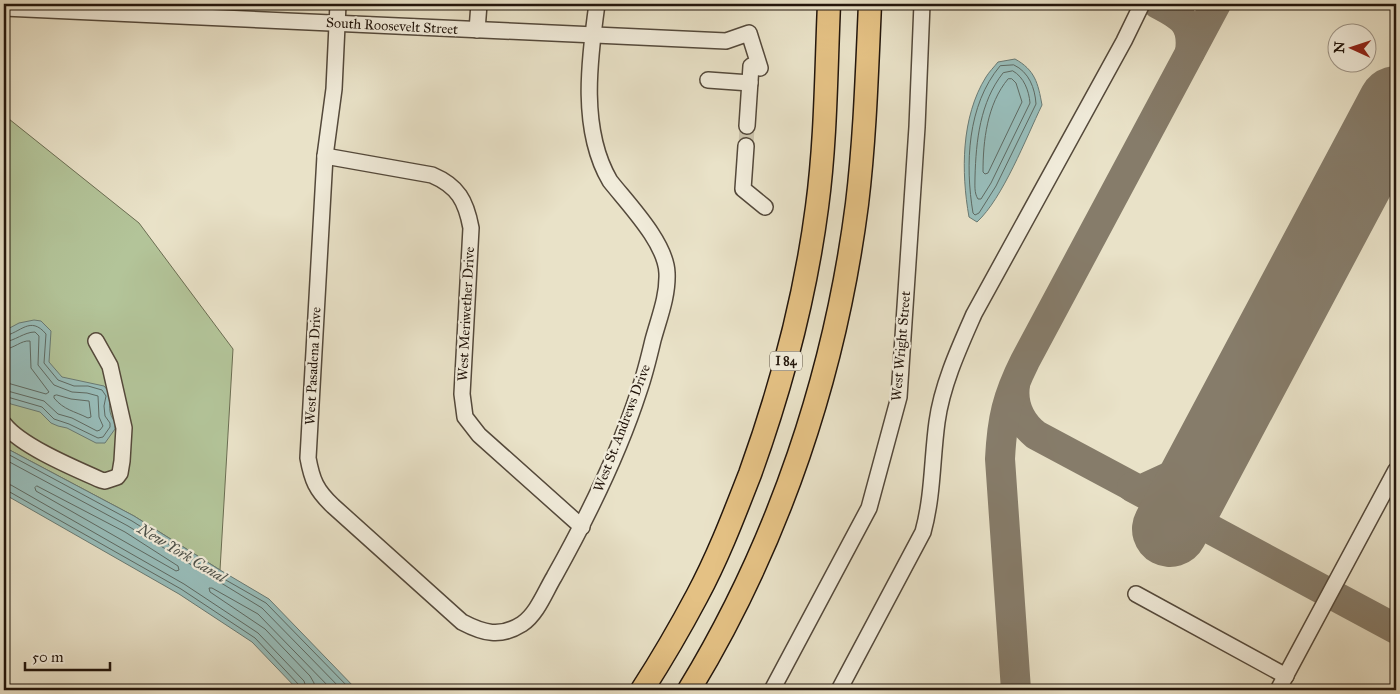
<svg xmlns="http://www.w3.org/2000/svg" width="1400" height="694" font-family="'IM FELL Great Primer',serif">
<rect width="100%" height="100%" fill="#e9e2c8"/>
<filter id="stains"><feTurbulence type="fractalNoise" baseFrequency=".004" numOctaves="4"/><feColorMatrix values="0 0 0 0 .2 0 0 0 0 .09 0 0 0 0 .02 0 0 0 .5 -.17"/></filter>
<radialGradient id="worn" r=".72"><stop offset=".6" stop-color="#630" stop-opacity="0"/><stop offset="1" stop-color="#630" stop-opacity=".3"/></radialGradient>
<!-- green -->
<path fill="#b3c499" stroke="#6b6d52" d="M4 115 139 223 233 349 220 570 134 516 4 447Z"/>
<!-- water -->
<g fill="#98bdba" stroke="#697a74">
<path d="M1015 59C1035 70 1038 83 1042 105 1026 138 1003 198 977 222L969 217C961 172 961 117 986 77 989 72 994 67 998 62Z"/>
<path d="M34 320 41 321 51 331 49 362 62 377 104 386 111 394C109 405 108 413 115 422V429L105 443H96L67 428 58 426 51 423 40 412 11 404 4 400V331L19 323Z"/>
<path d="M4 447 134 516 220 570 269 599 357 690H298L252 642 179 594 4 494Z"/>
</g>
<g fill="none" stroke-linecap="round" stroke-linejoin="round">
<!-- shore -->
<g stroke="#5e6a63" stroke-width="1">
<path d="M1014 65C1029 72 1035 88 1036 104L996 186 979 213 975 215 973 213C965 165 967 105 1000 66Z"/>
<path d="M1013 71C1024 77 1029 91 1030 103L991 183 981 199H978C974 193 975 185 975 177 976 141 980 102 1003 73Z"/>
<path d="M1012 79 1016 83 1022 102 988 173 985 174 983 172C983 141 987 104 1008 79Z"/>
<path d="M4 336C21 333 30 315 46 334L44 363 58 380 74 386H88L102 390 106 396 104 406 105 416 110 423V427L103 437 98 438 69 424 54 419 42 407 4 396"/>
<path d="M4 342C15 341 24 332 35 332L39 336 38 365 54 385 72 392 87 393 98 396 99 417 103 426 100 430 97 431 72 418 58 414 44 401 4 390"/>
<path d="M4 349C14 349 21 340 30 341L31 368 49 392 46 394 4 382"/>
<path d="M57 395 71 399 89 401 91 417 88 418C74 411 64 410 54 398V396Z"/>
<path d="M4 452 132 521 217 575 266 603 351 690"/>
<path d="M4 459 128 526 262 608 342 690"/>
<path d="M4 484 11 485 184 584 258 633 304 681 307 690"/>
<path d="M37 486 125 532 178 566 179 570 176 571 36 491 35 488Z"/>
<path d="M4 490 8 491 181 589 255 638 299 685 301 690"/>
<path d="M315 690 314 683 310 676 265 629 210 592 209 588H212L258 614 332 690"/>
</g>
<!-- taxiway -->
<g stroke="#867c6a" stroke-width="30">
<path d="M1158 4C1181 16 1194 23 1190 52"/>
<path d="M1015 385C1012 406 1020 422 1036 435L1137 489 1145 488 1206 460"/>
<path d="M1132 487 1396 629"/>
<path d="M1016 690 1000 459C1002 419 1007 397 1025 361L1216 4"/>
</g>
<!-- runway -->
<path stroke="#867c6a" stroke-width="76" d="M1170 529 1396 104"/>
<!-- minor-tunnel -->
<path stroke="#cbc3ac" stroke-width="15" stroke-dasharray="15 8" stroke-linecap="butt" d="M746 146 747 126"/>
<!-- minor casing -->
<g stroke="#54493b" stroke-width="18">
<g id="minor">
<path d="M338 4 334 89 325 156 308 458C312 480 316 490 333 506L462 622C483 633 500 638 522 624 537 614 545 592 554 577 587 518 618 456 639 391 645 374 649 357 653 340 659 318 668 296 667 273 666 243 629 205 610 181 580 130 589 61 597 4"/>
<path d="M4 8 726 41 749 33 760 68 751 66 747 126"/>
<path d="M477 30 479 4"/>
<path d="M708 80 750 83"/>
<path d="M746 146 743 189 765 207"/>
<path d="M325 156 432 175C458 186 466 201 471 228L462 394 465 417 479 435 582 527"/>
<path d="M4 424C21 446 74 468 101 480L105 481 117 477 120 473 122 461 124 428 110 366 96 341"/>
<path d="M1136 594 1286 676"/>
<path d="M772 690 869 508 899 397 917 127 922 4"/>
<path d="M839 690 923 532C933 496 932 458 937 422 942 385 959 348 974 314L1124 41 1142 4"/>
<path d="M1278 690 1396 470"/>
</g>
</g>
<!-- highway casing -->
<g stroke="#23160c" stroke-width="25">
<g id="highway">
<path d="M642 690C662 659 680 628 697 596 718 557 734 515 750 474 781 388 805 299 817 207 826 140 826 71 829 4"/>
<path d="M689 690C779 542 835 375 857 204 865 138 867 70 870 4"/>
</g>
</g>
<!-- minor -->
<use href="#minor" stroke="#f1ecdb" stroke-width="15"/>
<!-- highway -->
<use href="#highway" stroke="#e4c184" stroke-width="22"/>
</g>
<g text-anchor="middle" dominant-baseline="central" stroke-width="4.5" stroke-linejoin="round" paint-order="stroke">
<!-- shield labels -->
<rect fill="#f1ecdb" stroke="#61564a" stroke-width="1" x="770" y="351.5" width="32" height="19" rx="4"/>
<g font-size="12" font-weight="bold" fill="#23160c">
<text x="786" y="361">I 84</text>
</g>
<!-- street labels -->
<g font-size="14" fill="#23160c" stroke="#f1ecdb">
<text transform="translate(392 26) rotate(3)">South Roosevelt Street</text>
<text transform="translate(466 314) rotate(-87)">West Meriwether Drive</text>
<text transform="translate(901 346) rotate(-85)">West Wright Street</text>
<text transform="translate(313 366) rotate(-87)">West Pasadena Drive</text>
<text transform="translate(622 428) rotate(-69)">West St. Andrews Drive</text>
</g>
<!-- water labels -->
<g font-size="15" font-style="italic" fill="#4c5049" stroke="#f1ecdb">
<text transform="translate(182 553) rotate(31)">New York Canal</text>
</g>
</g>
<!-- margin -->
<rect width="1400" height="694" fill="none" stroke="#e9e2c8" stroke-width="20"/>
<rect x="5" y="5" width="1390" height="684" fill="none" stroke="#23160c" stroke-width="2.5"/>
<rect x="10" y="10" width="1380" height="674" fill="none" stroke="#23160c"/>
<!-- north arrow -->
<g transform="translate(1352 48) rotate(273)"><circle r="24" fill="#f1ecdb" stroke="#9f9688"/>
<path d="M0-4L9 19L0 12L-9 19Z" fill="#8f2418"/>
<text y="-8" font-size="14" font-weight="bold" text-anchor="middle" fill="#23160c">N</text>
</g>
<!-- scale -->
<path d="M25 662v8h85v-8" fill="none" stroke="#23160c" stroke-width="2.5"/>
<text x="32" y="662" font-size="15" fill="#23160c" stroke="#f1ecdb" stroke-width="4" paint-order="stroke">50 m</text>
<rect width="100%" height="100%" filter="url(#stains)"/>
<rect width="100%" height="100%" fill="url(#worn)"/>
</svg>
